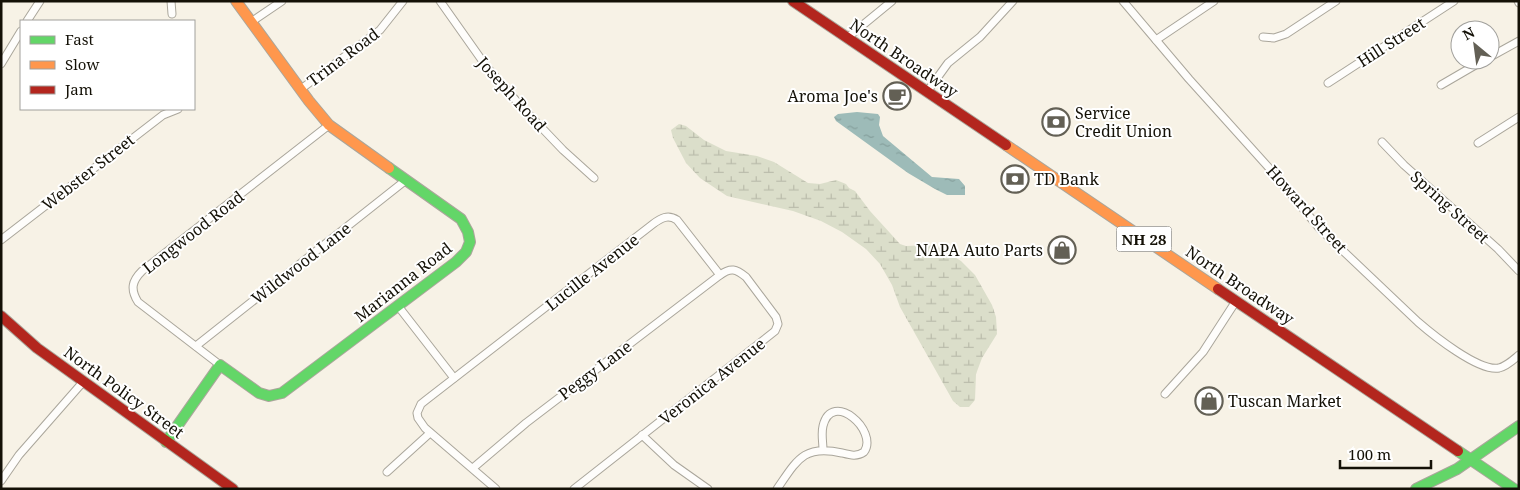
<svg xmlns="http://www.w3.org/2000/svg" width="1520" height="490" font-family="'Noto Serif',serif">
<defs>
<pattern id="wetland-marsh" width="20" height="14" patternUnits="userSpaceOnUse" patternTransform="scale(1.25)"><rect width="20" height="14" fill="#dbdeca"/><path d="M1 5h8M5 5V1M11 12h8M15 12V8" fill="none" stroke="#bbbdac"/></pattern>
<pattern id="water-ripples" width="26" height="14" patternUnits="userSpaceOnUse" patternTransform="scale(1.25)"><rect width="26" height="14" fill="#9dbbb8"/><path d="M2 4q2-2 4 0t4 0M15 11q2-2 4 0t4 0" fill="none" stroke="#86a09d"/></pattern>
</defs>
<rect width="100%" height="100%" fill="#f7f2e6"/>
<!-- wetland -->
<path fill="url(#wetland-marsh)" d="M679 124 686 126 704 140 726 151 757 156 774 162 808 183 820 184 836 180 846 184 849 188 855 191 870 211 900 244 906 246 929 245 940 248 961 261 975 275 992 305 996 317 997 334 982 358 976 374 975 400 969 407H960L953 401 900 307 892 285 880 264 866 249 842 232 821 221 793 211 727 196 700 178 686 163 673 138 671 130Z"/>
<!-- water -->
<path fill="url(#water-ripples)" d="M857 112 878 114 880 117 879 125 883 136 932 177 959 179 965 186V195H947L935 189 908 173 836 121 834 117 838 114Z"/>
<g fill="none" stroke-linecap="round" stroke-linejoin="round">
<!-- street casing -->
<g stroke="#aaa69b" stroke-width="9">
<g id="street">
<path d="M171 1 172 14"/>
<path d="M440 1 486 66 519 104 563 150 594 178"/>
<path d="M1123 1 1189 79 1270 169 1320 229 1418 322C1433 335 1479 372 1499 368 1507 366 1513 360 1519 355"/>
<path d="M1518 1 1519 3"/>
<path d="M27 21 40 1"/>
<path d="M251 22 282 1"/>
<path d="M1263 37 1274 38 1286 34 1336 1"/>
<path d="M847 38 892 1"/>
<path d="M1156 40 1214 1"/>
<path d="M1490 57 1519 41"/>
<path d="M1 64 21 31"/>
<path d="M1328 83 1454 1"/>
<path d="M1441 85 1484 60"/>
<path d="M301 89 380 30 403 1"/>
<path d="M927 92 948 63 980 37 1013 1"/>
<path d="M1382 142 1404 165 1498 249 1519 271"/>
<path d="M1478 143 1519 117"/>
<path d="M1 240 163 115 178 109"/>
<path d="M398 306 454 378"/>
<path d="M196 346 406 180"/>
<path d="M220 365 138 302C130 289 132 281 142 271L329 125"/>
<path d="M1165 394 1203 352 1236 301"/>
<path d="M642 435 674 465 708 489"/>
<path d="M473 468 526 423 720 275C731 267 736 269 746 277L776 317 778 324 775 331 574 489"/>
<path d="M387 472 430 433"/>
<path d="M1 481 19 455 83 382"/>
<path d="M496 489 425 428 418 418 417 413 421 404 426 400 653 224C661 218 668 214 677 220L720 275"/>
<path d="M777 489C797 460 804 444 842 453 850 455 857 457 864 452 879 431 832 389 823 426 821 434 823 442 823 450"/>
</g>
</g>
<!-- fast casing -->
<g stroke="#aaa69b" stroke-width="12">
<g id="fast">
<path d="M166 442 220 365 259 393 269 396 282 393 456 262 466 252 470 242 468 232 461 219 389 168"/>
<path d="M1458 451 1514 489"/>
<path d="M1416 489 1457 469 1519 426"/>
</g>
</g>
<!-- slow casing -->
<g stroke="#aaa69b" stroke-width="12">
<g id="slow">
<path d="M236 1 309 101 329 125 389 168"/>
<path d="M1006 145 1218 289"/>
</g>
</g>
<!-- jam casing -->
<g stroke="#aaa69b" stroke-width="12">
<g id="jam">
<path d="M793 1 1006 145"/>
<path d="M1218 289 1458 451"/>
<path d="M1 316 37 348 233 489"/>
</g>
</g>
<!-- street -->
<use href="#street" stroke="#fefdfb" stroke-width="7"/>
<!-- fast -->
<use href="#fast" stroke="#63d668" stroke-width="10"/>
<!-- slow -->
<use href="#slow" stroke="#ff974d" stroke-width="10"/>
<!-- jam -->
<use href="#jam" stroke="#b3261e" stroke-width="10"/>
</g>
<!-- icons -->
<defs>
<g id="cafe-ring" transform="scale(1.4375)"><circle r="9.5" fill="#fff" stroke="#636055" stroke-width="1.5"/><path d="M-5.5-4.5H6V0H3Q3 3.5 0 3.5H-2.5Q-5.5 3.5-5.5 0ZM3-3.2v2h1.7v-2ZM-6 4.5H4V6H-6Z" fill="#636055"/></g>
<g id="bank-ring" transform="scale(1.4375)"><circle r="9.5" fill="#fff" stroke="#636055" stroke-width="1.5"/><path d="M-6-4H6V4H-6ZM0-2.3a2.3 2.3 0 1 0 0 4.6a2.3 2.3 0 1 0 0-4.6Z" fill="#636055"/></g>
<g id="shop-ring" transform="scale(1.4375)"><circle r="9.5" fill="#fff" stroke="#636055" stroke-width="1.5"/><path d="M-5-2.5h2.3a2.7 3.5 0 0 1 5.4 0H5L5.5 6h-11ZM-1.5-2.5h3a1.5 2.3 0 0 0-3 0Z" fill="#636055"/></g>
</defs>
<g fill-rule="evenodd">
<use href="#cafe-ring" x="897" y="96"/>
<use href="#bank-ring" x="1056" y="122"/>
<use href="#bank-ring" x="1015" y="179"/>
<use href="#shop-ring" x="1062" y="250"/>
<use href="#shop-ring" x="1209" y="401"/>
</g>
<g text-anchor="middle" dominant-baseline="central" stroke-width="4" stroke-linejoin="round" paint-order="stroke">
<!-- shield labels -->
<rect fill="#fff" stroke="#5a5851" stroke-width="1" x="1116.5" y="226.5" width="55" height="25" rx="4"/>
<g font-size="15" font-weight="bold" fill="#141107">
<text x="1144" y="239">NH 28</text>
</g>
<!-- street labels -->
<g font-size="16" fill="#141107" stroke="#fff">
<text transform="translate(1391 42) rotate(-33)">Hill Street</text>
<text transform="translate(343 57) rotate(-37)">Trina Road</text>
<text transform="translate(904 58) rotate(34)">North Broadway</text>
<text transform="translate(512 94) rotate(48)">Joseph Road</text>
<text transform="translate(88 172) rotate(-38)">Webster Street</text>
<text transform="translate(1450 207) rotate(42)">Spring Street</text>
<text transform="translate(1307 209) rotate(48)">Howard Street</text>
<text transform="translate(193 232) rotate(-38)">Longwood Road</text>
<text transform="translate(301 263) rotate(-38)">Wildwood Lane</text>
<text transform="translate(592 272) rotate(-38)">Lucille Avenue</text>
<text transform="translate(403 282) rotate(-38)">Marianna Road</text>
<text transform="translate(1240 285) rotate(34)">North Broadway</text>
<text transform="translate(595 370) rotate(-37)">Peggy Lane</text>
<text transform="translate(712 381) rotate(-38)">Veronica Avenue</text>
<text transform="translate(124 392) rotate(36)">North Policy Street</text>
</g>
<!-- poi labels -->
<g font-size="16" fill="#141107" stroke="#fff" text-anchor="start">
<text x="878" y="96" text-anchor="end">Aroma Joe's</text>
<text x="1075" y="113">Service<tspan x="1075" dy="18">Credit Union</tspan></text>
<text x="1034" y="179">TD Bank</text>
<text x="1043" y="250" text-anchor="end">NAPA Auto Parts</text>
<text x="1228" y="401">Tuscan Market</text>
</g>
</g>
<!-- border -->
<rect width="1520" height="490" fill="none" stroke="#141107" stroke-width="5"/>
<!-- legend -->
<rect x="20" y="20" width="175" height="90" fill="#ffffff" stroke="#a1a09c"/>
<rect x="30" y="36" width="25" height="8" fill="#63d668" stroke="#a1a09c"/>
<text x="65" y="45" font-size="15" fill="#141107">Fast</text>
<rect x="30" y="61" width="25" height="8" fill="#ff974d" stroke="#a1a09c"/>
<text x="65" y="70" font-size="15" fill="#141107">Slow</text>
<rect x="30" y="86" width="25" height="8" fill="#b3261e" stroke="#a1a09c"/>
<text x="65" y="95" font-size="15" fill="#141107">Jam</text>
<!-- north arrow -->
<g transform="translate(1475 45) rotate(331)"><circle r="24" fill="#ffffff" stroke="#a1a09c"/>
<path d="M0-4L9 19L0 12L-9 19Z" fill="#636055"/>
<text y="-8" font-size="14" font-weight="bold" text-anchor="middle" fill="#141107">N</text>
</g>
<!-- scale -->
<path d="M1340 460v8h91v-8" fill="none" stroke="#141107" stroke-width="2.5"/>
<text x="1348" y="460" font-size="15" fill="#141107" stroke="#ffffff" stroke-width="4" paint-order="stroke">100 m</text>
</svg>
